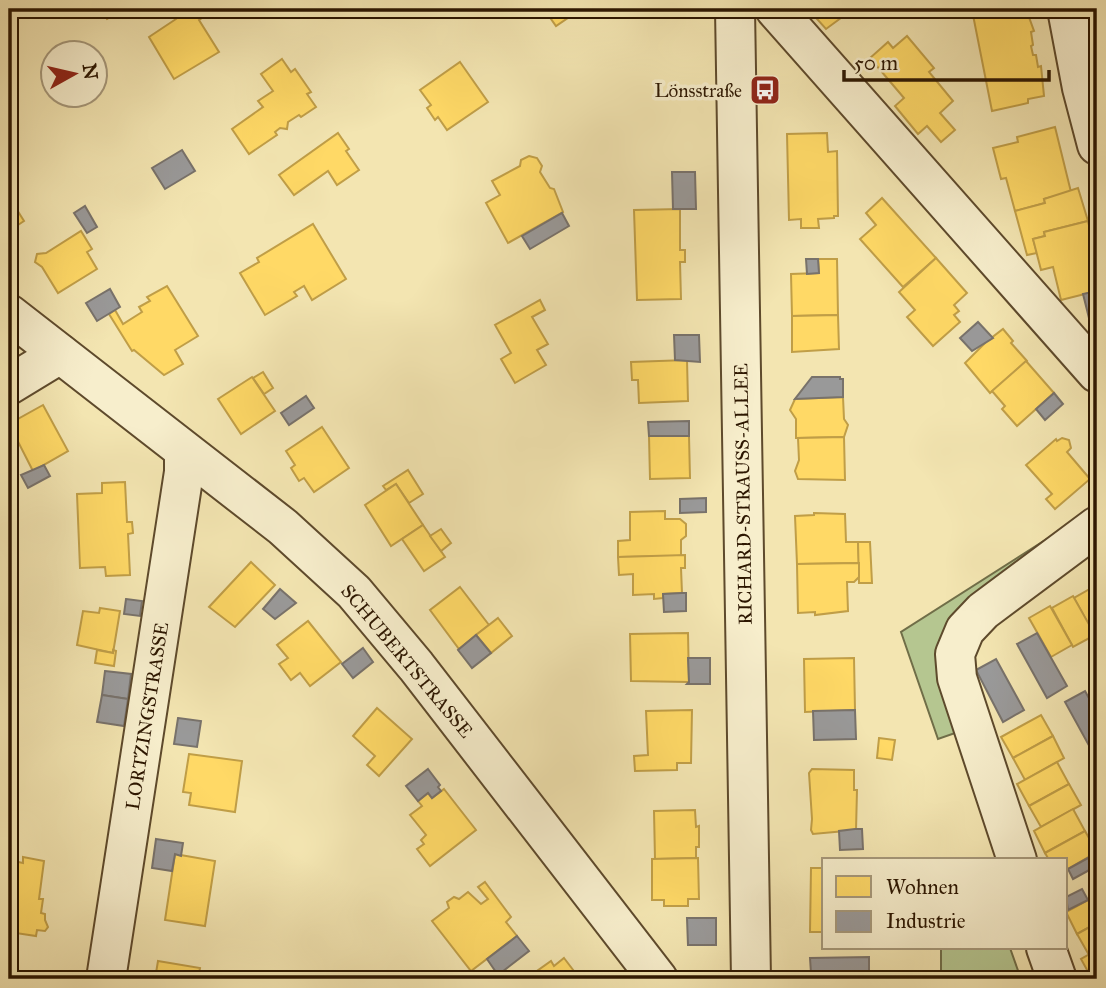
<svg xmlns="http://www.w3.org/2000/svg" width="1106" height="988" font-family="'IM FELL Great Primer',serif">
<rect width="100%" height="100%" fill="#f3e5b1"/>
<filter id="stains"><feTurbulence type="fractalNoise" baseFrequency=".00286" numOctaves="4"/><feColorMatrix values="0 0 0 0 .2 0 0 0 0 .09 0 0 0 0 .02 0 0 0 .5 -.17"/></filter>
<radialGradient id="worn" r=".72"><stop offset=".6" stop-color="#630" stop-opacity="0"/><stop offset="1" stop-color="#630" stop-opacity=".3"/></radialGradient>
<!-- green -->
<g fill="#b5c690" stroke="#706e48" stroke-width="2">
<path d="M1097 507V510L974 600 958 732 938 739 901 632Z"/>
<path d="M941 948H1010L1021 979H941Z"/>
</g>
<!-- homes -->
<g fill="#ffd966" stroke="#c09e47" stroke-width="2">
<path d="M100 9H124L107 19Z"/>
<path d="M184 9H196L202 18 199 20 219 52 174 79 149 37 176 19 174 15Z"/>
<path d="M544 9H581L556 26Z"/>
<path d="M808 9H849V12L826 29Z"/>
<path d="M993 9H1026L1034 31 1031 32 1033 45 1031 46 1033 55H1036L1038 67 1041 66 1044 96 1028 99V103L992 111 973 15 993 11Z"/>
<path d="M907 36 934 68 929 72 953 101 940 113 955 130 941 142 927 126 918 134 895 106 904 98 870 58 888 42 893 48Z"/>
<path d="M282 59 291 72 295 69 311 92 307 94 316 107 301 117 299 115 288 122 287 129 280 128 275 132 277 135 249 154 232 129 263 107 258 101 273 91 261 74Z"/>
<path d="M460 62 488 102 447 130 438 117 435 120 427 108 431 105 420 90Z"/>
<path d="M1055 127 1071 192 1044 199 1045 203 1015 211 1006 178 1001 179 993 148 1018 142 1017 137Z"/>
<path d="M338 133 349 149 346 151 359 170 337 185 328 171 294 195 279 175Z"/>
<path d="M827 133 828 152 837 151 838 216H834V218L818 219 819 228H801V219L789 220 787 134Z"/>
<path d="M529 156 537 158 542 166 540 172 550 188 554 189 563 212 508 243 486 203 500 195 492 181 520 166 521 160Z"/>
<path d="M1078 188 1088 221 1044 232 1045 236 1033 239 1037 253 1027 255 1015 211 1045 203 1044 199Z"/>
<path d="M9 197 24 221 9 231Z"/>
<path d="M882 198 936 258 903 287 860 239 876 225 866 213Z"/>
<path d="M680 209V250H685V262H680L681 299 637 300 634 210Z"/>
<path d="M1088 221 1097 259V291L1061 300 1053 267 1041 270 1033 239 1045 236 1044 232Z"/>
<path d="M313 224 346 279 312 300 304 286 294 292 297 296 265 315 240 273 259 262 257 258Z"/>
<path d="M81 231 92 249 87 252 97 269 58 293 42 267 35 262 37 254 46 253Z"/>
<path d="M936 258 967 293 954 305 959 311 954 315 960 322 933 346 907 317 915 310 899 292Z"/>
<path d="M818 259H837L838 315 792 316 791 274 819 273Z"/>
<path d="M167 286 198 336 175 350 183 364 164 375 134 350 132 351 109 314 115 310 123 324 142 312 139 307 150 301 147 297Z"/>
<path d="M540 300 545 310 532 317 548 344 537 350 546 365 515 383 501 359 511 353 495 325Z"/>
<path d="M838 315 839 349 792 352V316Z"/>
<path d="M1003 329 1013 341 1011 343 1027 361 990 393 965 363 986 342Z"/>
<path d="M687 360 688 401 639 403 638 380H632L631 362Z"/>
<path d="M1026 361 1054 393 1017 426 1002 409 1005 406 992 391Z"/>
<path d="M263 372 273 388 264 394 253 378Z"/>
<path d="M252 377 275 411 241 434 218 399Z"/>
<path d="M843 397 844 419 848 425 844 437 796 438V419L790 410 795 399Z"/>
<path d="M43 405 68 451 33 471 9 424Z"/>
<path d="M322 427 349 468 314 492 304 478 299 481 291 468 295 465 286 451Z"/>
<path d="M649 436H689L690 478 650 479Z"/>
<path d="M844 437 845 480 798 479 795 471 799 460 798 438Z"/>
<path d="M1062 438 1069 440 1071 448 1067 452 1090 479 1055 509 1046 499 1052 494 1026 465 1056 439 1057 441Z"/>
<path d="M408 470 423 494 409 503 396 484 386 490 383 486Z"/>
<path d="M125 482 127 522H132L133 533 128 534 130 575 106 576 105 567 80 568 77 494 102 493V483Z"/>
<path d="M396 484 423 525 391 546 365 505Z"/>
<path d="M665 511V519H680L686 524V536L681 540V556L618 557V541L630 540V512Z"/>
<path d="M814 513 845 514 846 542H858L859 563 797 564 795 516 814 515Z"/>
<path d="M423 525 445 557 424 571 402 539Z"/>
<path d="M441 529 451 543 441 551 430 536Z"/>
<path d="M858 542H870L872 583H859Z"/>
<path d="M685 555V568H681L682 593 663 594V598L654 599V594L633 595V574L619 575 618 557Z"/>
<path d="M251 562 275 585 235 627 209 607Z"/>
<path d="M859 563V577L854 582H847L848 611 815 615V612L798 613 797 564Z"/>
<path d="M1095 586 1097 589 1096 638 1074 598Z"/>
<path d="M460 587 489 625 459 649 430 610Z"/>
<path d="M1073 596 1095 635 1073 647 1052 608Z"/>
<path d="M1050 606 1072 645 1051 657 1029 618Z"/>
<path d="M100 608 120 611 113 653 77 645 83 611 99 613Z"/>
<path d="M498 618 512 636 491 653 476 635Z"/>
<path d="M308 621 341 662 310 686 300 673 291 680 279 664 288 658 277 645Z"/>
<path d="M688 633 689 682 631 681 630 634Z"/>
<path d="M97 650 113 653V650L116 651 114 666 95 663Z"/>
<path d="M854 658 855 710 805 712 804 659Z"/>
<path d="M377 708 412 739 379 776 367 765 375 756 353 736Z"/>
<path d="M692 710 691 763H677V770L635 771 634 756 648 755 646 711Z"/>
<path d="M1041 715 1053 736 1013 758 1001 737Z"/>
<path d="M1053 736 1064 758 1025 780 1013 758Z"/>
<path d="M879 738 895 740 892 760 877 758Z"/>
<path d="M189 754 242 761 235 812 189 805 191 793 183 792Z"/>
<path d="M1057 762 1069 784 1029 806 1017 784Z"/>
<path d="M812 769 854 770V790H857L856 830 813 834 811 830 812 819 809 773Z"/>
<path d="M1069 784 1081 805 1041 827 1029 806Z"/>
<path d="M444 789 476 830 430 866 417 849 424 844 421 840 426 835 410 815 422 806 418 801 428 793 432 798Z"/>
<path d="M1073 809 1085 831 1045 853 1034 831Z"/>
<path d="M695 810 696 827 699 826V847H696V858L655 859 654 811Z"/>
<path d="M1085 831 1097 852 1066 870V860H1049L1045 853Z"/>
<path d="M175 854 215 861 205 926 165 920Z"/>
<path d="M23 857 44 861 39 899H43L41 913 45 914V920L48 927 45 931 37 930 36 936 9 932V860L23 863Z"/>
<path d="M698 858 699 899H688V906H664V900H652V859Z"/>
<path d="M811 868H824V932H810Z"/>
<path d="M485 882 511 917 506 922 517 936 471 971 432 921 449 908 447 902 454 897 459 899 468 892 481 904 488 899 478 887Z"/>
<path d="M1097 895V923L1077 934 1066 912Z"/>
<path d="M1097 923V950L1089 955 1077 934Z"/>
<path d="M1097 950V979H1092L1081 959Z"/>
<path d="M564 958 580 979H533L530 976 551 961 554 966Z"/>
<path d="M158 961 200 968 198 979H155Z"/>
<path d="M869 972V979H807L811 977V973Z"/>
</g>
<!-- industry -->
<g fill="#999" stroke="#78726b" stroke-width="2">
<path d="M182 150 195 171 165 189 152 168Z"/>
<path d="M672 172H695L696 209H673Z"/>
<path d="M85 206 97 227 87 233 74 213Z"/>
<path d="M562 213 569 226 530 249 522 236Z"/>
<path d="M806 259H818L819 273 807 274Z"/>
<path d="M110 289 120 307 97 321 86 303Z"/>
<path d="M1097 291V329L1092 330 1083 294Z"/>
<path d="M978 322 993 338 972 351 960 338Z"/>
<path d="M674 335H699L700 362 675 360Z"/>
<path d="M812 377H840V379H843V397L795 399Z"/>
<path d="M1054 393 1063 404 1045 420 1036 409Z"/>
<path d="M306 396 314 408 289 425 281 413Z"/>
<path d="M689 421V436H649L648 422Z"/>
<path d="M44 465 50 476 28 488 21 475Z"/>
<path d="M706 498V512L680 513V499Z"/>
<path d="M280 589 296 603 275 619 263 609Z"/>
<path d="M682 593H686V611L664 612 663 594Z"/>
<path d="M126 599 142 601 140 616 124 614Z"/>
<path d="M1037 633 1067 686 1047 698 1017 644Z"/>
<path d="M476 635 491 653 472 668 458 650Z"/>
<path d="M363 648 373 662 353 678 342 664Z"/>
<path d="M688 658H710V684H687L689 682Z"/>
<path d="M996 659 1024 710 1003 722 976 670Z"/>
<path d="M105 671 131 674 128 699 102 695Z"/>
<path d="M1085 691 1097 713V760L1065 702Z"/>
<path d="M102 695 128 699 124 726 97 722Z"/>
<path d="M855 710 856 739 814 740 813 711Z"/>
<path d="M178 718 201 721 197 747 174 744Z"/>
<path d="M428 769 440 785 438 787 441 791 432 798 428 793 418 801 406 786Z"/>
<path d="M855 829H862L863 849 840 850 839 831Z"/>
<path d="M156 839 183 843 181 856 175 854 172 871 152 868Z"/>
<path d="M1088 858 1093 868 1073 879 1068 869Z"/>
<path d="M1082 889 1088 900 1068 910 1066 897Z"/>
<path d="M687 918H716V945H688Z"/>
<path d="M517 936 529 951 498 975 487 959Z"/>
<path d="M869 957V972L811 973 810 958Z"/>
</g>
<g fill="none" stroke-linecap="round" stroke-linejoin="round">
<!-- minor casing -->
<g stroke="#5e4a2c" stroke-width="42">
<g id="minor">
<path d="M735 9 751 979"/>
<path d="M775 9 1097 373"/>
<path d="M1067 9 1082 88 1097 145"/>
<path d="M9 314 283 527 354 592 416 666 658 979"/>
<path d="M9 385 60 354"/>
<path d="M1017 860 957 678 955 654 965 630 983 611 1097 526"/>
<path d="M1046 948 1057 979"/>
<path d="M106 979 184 472V452"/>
</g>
</g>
<!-- minor -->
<use href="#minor" stroke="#f7eecc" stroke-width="38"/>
</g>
<!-- icons -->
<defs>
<g id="bus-square" transform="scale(1.575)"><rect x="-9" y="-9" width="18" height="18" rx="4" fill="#8f2418" stroke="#f7eecc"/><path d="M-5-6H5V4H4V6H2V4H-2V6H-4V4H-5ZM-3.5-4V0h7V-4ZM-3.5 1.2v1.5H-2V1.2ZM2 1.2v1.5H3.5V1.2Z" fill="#fff"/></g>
</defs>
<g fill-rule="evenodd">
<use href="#bus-square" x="765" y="90"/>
</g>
<g text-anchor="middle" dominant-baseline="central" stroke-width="7" stroke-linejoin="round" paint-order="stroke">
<!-- poi labels -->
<g font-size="19" fill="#2c1600" stroke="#f7eecc" text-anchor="end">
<text x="742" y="90">Lönsstraße</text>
</g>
<!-- street labels -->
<g font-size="19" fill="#2c1600" stroke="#f7eecc">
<text transform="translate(743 494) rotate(-91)">RICHARD-STRAUSS-ALLEE</text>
<text transform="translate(407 661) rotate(50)">SCHUBERTSTRASSE</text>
<text transform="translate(147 716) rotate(-81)">LORTZINGSTRASSE</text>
</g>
</g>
<!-- margin -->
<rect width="1106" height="988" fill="none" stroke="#f3e5b1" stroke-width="35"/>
<rect x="10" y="10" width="1085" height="967" fill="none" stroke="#2c1600" stroke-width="3.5"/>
<rect x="18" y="18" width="1071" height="953" fill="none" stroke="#2c1600" stroke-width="2"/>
<!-- legend -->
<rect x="822" y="858" width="245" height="91" fill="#f7eecc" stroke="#a6987a" stroke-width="2"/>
<rect x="836" y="876" width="35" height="21" fill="#ffd966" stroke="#a6987a" stroke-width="2"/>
<text x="886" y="894" font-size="21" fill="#2c1600">Wohnen</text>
<rect x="836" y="911" width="35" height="21" fill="#999999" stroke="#a6987a" stroke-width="2"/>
<text x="886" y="928" font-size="21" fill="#2c1600">Industrie</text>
<!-- north arrow -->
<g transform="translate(74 74) rotate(82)"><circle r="33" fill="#f7eecc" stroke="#a6987a" stroke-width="2"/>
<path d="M0-5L12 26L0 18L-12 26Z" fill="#8f2418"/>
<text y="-10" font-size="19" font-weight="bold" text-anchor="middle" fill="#2c1600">N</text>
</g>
<!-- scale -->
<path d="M844 70v10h205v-10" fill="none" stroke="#2c1600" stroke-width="3.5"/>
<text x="854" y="70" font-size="21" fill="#2c1600" stroke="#f7eecc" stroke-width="5" paint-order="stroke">50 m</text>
<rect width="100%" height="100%" filter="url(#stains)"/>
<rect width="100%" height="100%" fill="url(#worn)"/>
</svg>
